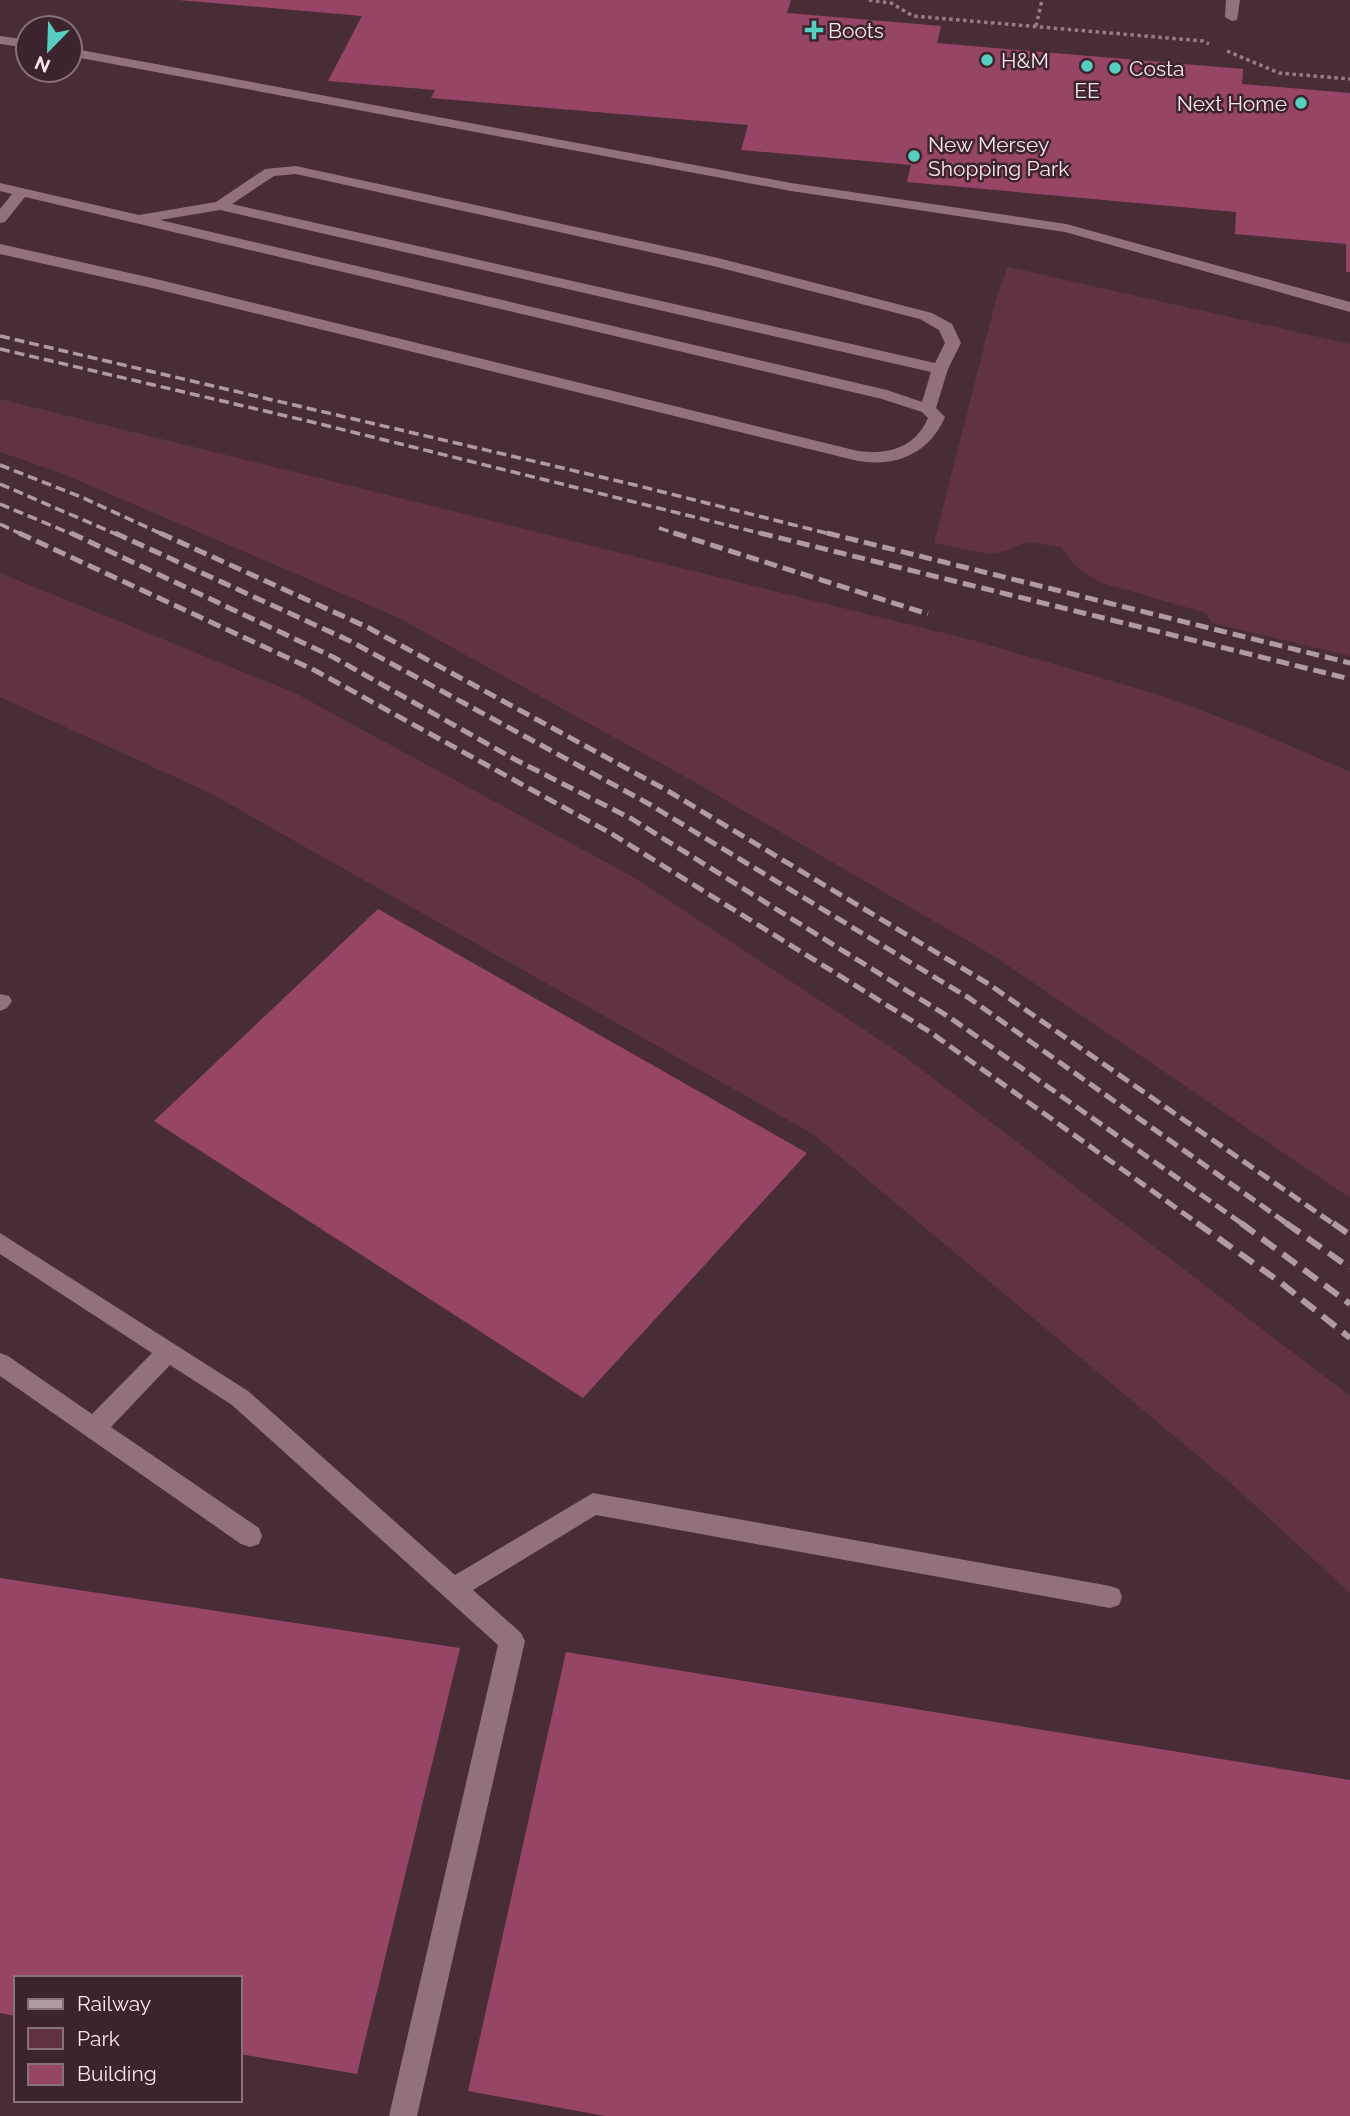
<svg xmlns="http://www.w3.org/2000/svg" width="1350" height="2116" font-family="Raleway,sans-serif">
<rect width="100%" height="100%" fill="#482d37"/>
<!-- green -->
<g fill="#613244">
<path d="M1008 267 1350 344V656L1212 623 1206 613 1099 582 1074 565 1061 547 1028 542 1006 551 989 554 934 543 997 296Z"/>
<path d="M0 399 972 640 1163 696 1261 733 1350 772V1198L994 956 684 776 397 617 61 473 0 452Z"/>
<path d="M0 573 295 693 633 877 904 1056 1350 1396V1593L1234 1486 813 1134 210 793 0 697Z"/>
</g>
<!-- building -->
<g fill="#974566">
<path d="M179 0H791L787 13 941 26 937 43 1243 69 1242 84 1350 93V272H1346V244L1235 234 1236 212 907 182 911 165 741 150 748 125 431 98 435 90 328 81 362 16Z"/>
<path d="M378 909 807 1153 583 1398 154 1121Z"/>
<path d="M0 1578 460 1648 357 2074 240 2054V1978H16V2016L0 2013Z"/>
<path d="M566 1652 1350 1780V2116H605L468 2091Z"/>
</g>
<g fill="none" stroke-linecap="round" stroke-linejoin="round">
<!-- path -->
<g stroke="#957e86" stroke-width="3.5" stroke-dasharray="3.5 3.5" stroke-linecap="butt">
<path d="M869 0 891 3 913 16 1203 41 1209 44"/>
<path d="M1036 26 1042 0"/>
<path d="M1227 51 1279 73 1350 79"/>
</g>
<!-- lane -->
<g fill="#91727c" fill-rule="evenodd">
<path d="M1226 0H1240L1237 20 1232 21 1225 17Z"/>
<path d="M0 36 28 40V48L0 44Z"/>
<path d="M70 48 791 183 1066 224 1350 302V312L1065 232 791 191 70 56Z"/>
<path d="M296 166 714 257 932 313 952 324 961 343 948 369 936 408 945 417C929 454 896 467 858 461L152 288 0 254V244L152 278 858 451C888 455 915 448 928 418L922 412 882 399 25 197 5 222 0 223V209L12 194 0 191V183L139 215 216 202 265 169ZM296 174 713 266 920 319 939 330 945 343 935 363 232 204 274 176ZM220 210 931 372 922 402 887 390 160 220Z"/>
<path d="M0 994 9 996 12 1001 7 1008 0 1011Z"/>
<path d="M0 1233 248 1391 455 1575 593 1493 1110 1586 1119 1589 1122 1597 1119 1605 1110 1608 596 1515 473 1590 521 1633 525 1641 417 2116H389L498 1645 232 1405 170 1365 111 1427 259 1528 262 1536 259 1544 250 1547 241 1544 0 1376V1353L8 1356 92 1414 152 1353 0 1254Z"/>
</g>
<!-- rail-far2 -->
<g stroke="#b19ba3" stroke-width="3.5" stroke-dasharray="10 5" stroke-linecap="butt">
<path d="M0 336 635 485 834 535"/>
<path d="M0 349 312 422 767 535"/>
<path d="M0 465 81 497 164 535"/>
<path d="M0 484 118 535"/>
<path d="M0 504 74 535"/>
<path d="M0 524 23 535"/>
<path d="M659 528 680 535"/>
</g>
<!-- rail-far1 -->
<g stroke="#b19ba3" stroke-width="5" stroke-dasharray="13 6" stroke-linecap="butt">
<path d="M19 533 316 671 612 834 930 1032 1200 1225"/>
<path d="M71 533 333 657 516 760 632 819 949 1017 1244 1225"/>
<path d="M115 533 350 641 649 804 969 998 1289 1225"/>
<path d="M160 533 369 628 668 791 987 983 1335 1225"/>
<path d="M674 533 928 614"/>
<path d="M760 533 1350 679"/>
<path d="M827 533 1350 663"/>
</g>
<!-- rail -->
<g stroke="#b19ba3" stroke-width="6" stroke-dasharray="17 9" stroke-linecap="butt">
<path d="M1197 1223 1280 1282 1350 1338"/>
<path d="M1241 1223 1350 1304"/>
<path d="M1286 1223 1350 1268"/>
<path d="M1333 1223 1350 1235"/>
</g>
</g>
<!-- markers -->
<g fill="#57cec2" stroke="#3d232d" stroke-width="2.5">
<path d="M810.5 19.5h7v7h7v7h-7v7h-7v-7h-7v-7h7z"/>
<circle cx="987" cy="60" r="7"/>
<circle cx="1087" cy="66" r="7"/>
<circle cx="1115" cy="68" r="7"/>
<circle cx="1301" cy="103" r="7"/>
<circle cx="914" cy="156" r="7"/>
</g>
<g text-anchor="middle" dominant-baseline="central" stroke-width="5" stroke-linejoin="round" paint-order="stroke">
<!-- far-poi labels -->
<g font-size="21" fill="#f9e7ed" stroke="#3d232d" text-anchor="start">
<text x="828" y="30">Boots</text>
<text x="1001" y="60">H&amp;M</text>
<text x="1129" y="68">Costa</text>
<text x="1087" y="90" text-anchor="middle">EE</text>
<text x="1287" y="103" text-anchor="end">Next Home</text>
<text x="928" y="144">New Mersey<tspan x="928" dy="24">Shopping Park</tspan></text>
</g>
</g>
<!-- legend -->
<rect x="14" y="1976" width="228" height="126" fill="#3d232d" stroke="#88717a" stroke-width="2"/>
<rect x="28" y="1999" width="35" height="10" fill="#b19ba3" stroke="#88717a" stroke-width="2"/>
<text x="77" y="2011" font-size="21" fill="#f9e7ed">Railway</text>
<rect x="28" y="2028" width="35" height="21" fill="#613244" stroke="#88717a" stroke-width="2"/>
<text x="77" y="2046" font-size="21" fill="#f9e7ed">Park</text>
<rect x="28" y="2064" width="35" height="21" fill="#974566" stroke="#88717a" stroke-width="2"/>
<text x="77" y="2081" font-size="21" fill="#f9e7ed">Building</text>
<!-- north arrow -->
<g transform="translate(49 49) rotate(203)"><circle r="33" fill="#3d232d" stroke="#88717a" stroke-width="2"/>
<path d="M0-5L12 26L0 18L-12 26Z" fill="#57cec2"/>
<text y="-10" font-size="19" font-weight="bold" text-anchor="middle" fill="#f9e7ed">N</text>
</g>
</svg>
